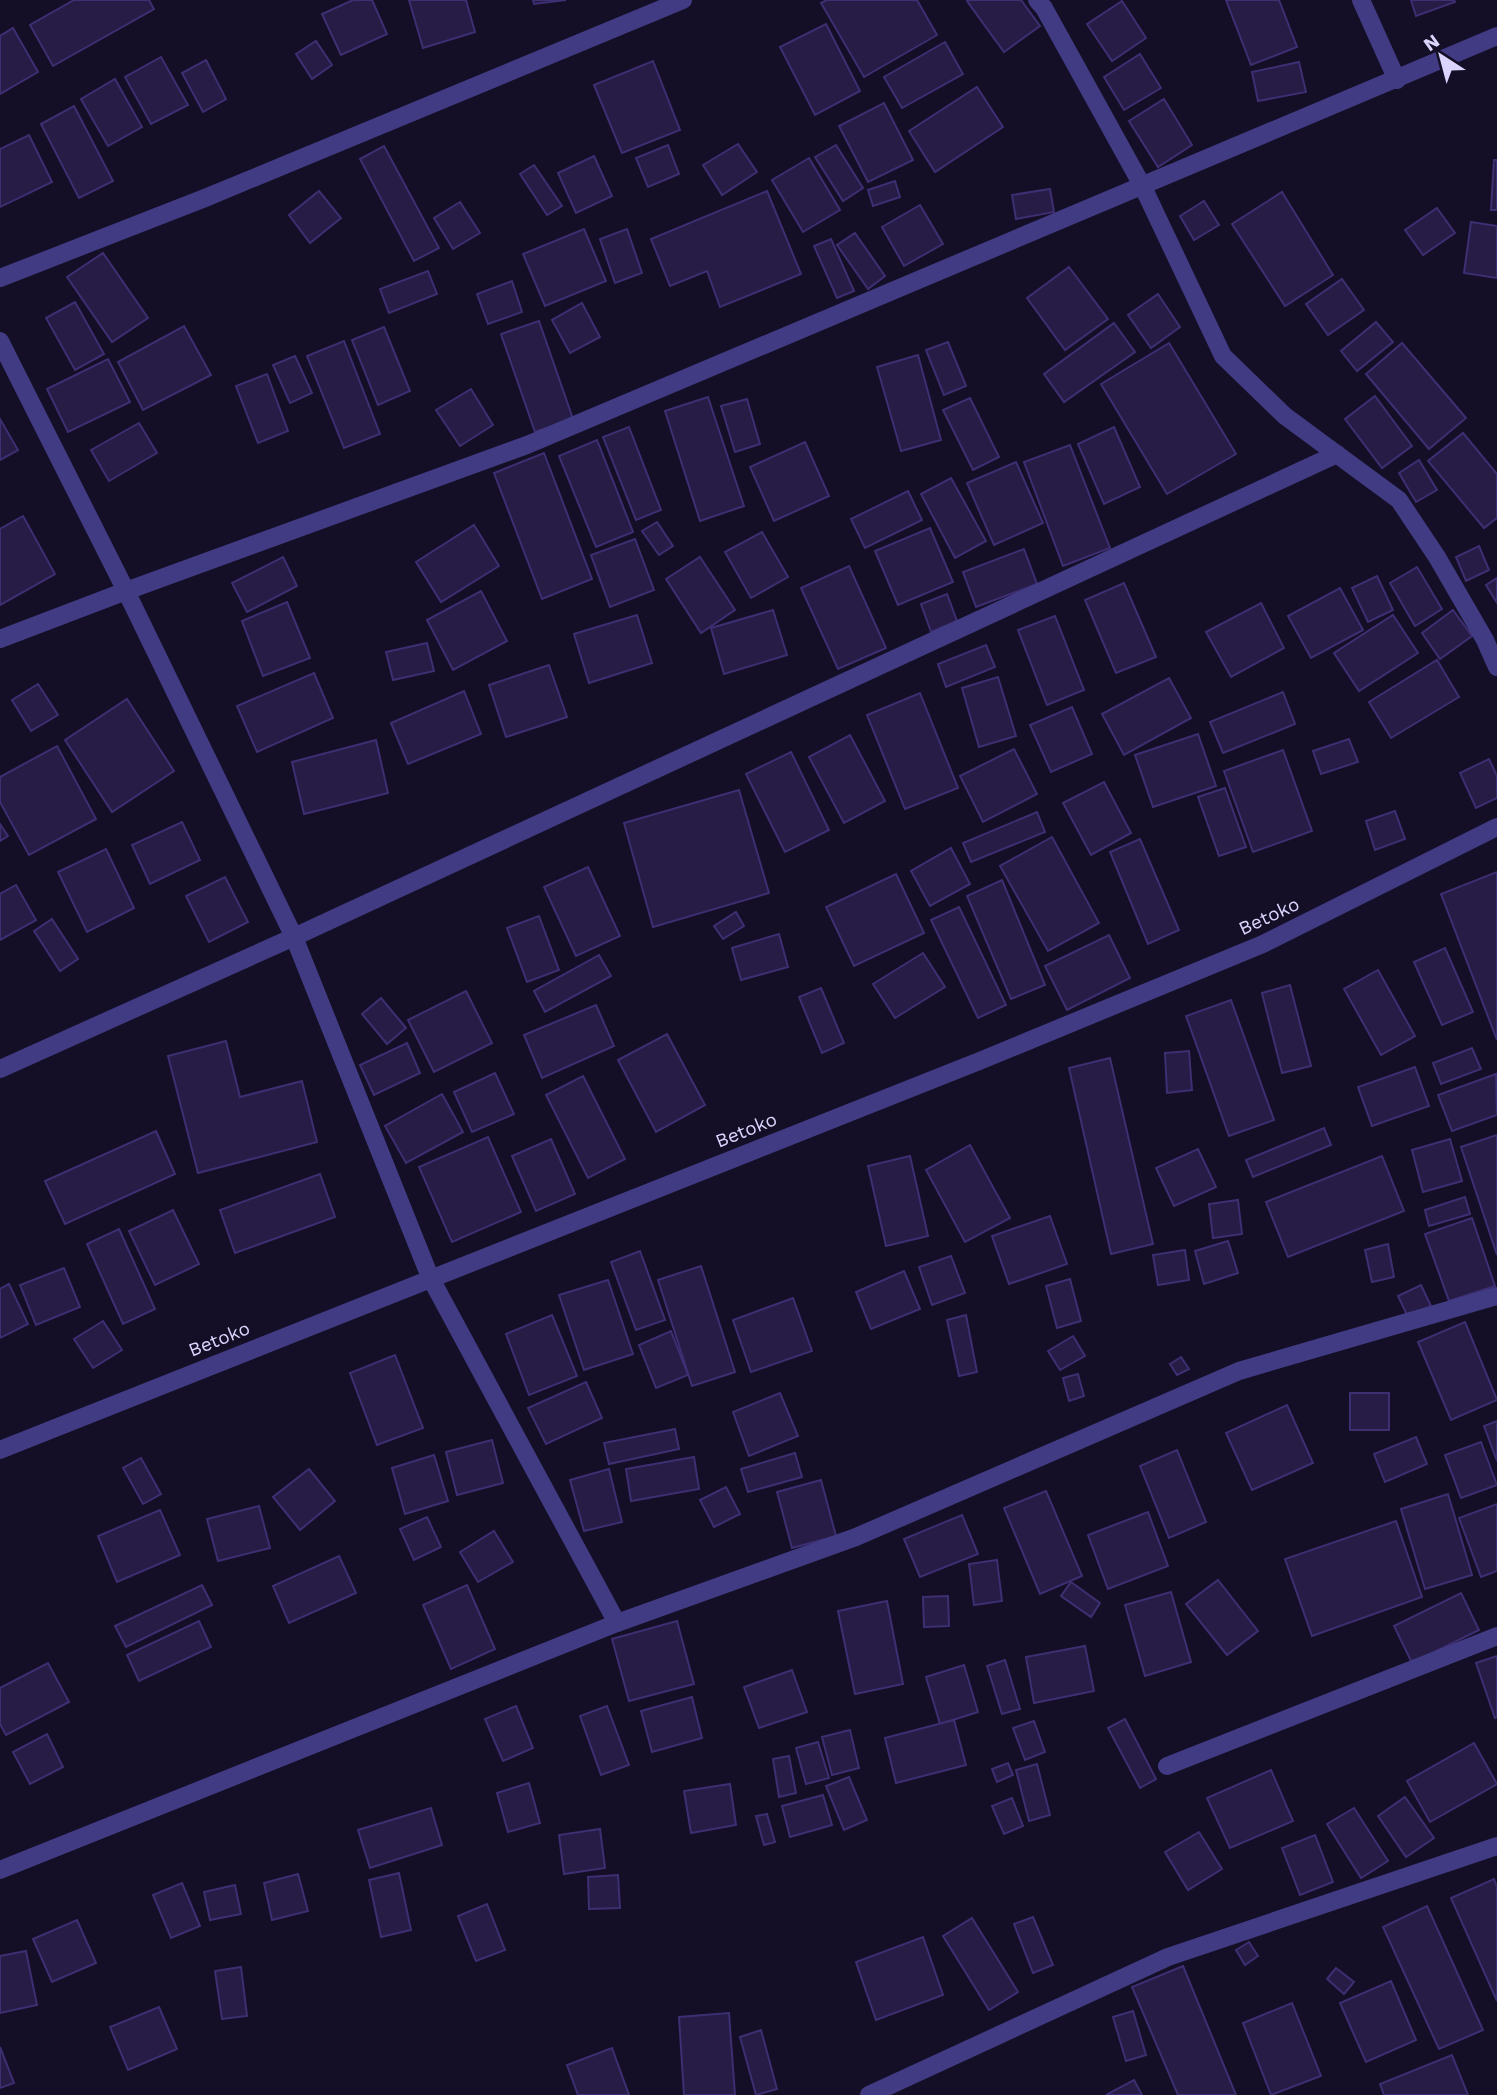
<svg xmlns="http://www.w3.org/2000/svg" width="1497" height="2095" font-family="'Work Sans',sans-serif">
<rect width="100%" height="100%" fill="#140f26"/>
<!-- building -->
<g fill="#261c46" stroke="#3e2e72" stroke-width="2">
<path d="M74 0H149L154 9 53 66 30 25Z"/>
<path d="M353 0H372L387 34 341 55 322 14Z"/>
<path d="M409 0H466L475 32 423 48Z"/>
<path d="M533 0H566L534 4Z"/>
<path d="M827 0H917L937 35 864 77 821 3Z"/>
<path d="M969 0H1021L1040 26 1004 52 967 1Z"/>
<path d="M1226 0H1279L1297 47 1251 65Z"/>
<path d="M1411 0H1454L1455 2 1416 16Z"/>
<path d="M1122 1 1146 38 1112 61 1087 24Z"/>
<path d="M826 24 860 91 815 115 780 47Z"/>
<path d="M13 28 38 72 0 94V36Z"/>
<path d="M316 41 332 65 312 79 296 54Z"/>
<path d="M945 42 963 74 902 108 884 77Z"/>
<path d="M1140 54 1161 88 1124 110 1104 77Z"/>
<path d="M161 57 188 105 151 124 125 77Z"/>
<path d="M206 60 226 99 203 112 182 73Z"/>
<path d="M653 61 680 130 622 153 594 85Z"/>
<path d="M1299 62 1306 92 1258 101 1252 72Z"/>
<path d="M115 79 142 127 108 146 81 99Z"/>
<path d="M977 87 1003 127 935 172 909 131Z"/>
<path d="M1164 99 1192 145 1158 167 1129 121Z"/>
<path d="M884 103 913 160 868 182 839 126Z"/>
<path d="M74 106 113 181 79 198 41 124Z"/>
<path d="M29 135 52 182 0 207V149Z"/>
<path d="M738 144 757 172 722 195 703 165Z"/>
<path d="M668 145 679 174 648 187 636 158Z"/>
<path d="M836 145 863 188 843 201 815 157Z"/>
<path d="M384 146 439 248 414 261 360 159Z"/>
<path d="M594 156 612 196 576 213 558 173Z"/>
<path d="M809 158 840 210 803 232 772 180Z"/>
<path d="M1494 160H1497V210H1491Z"/>
<path d="M534 165 562 206 547 215 520 174Z"/>
<path d="M895 181 900 197 873 206 868 190Z"/>
<path d="M1050 189 1054 212 1016 219 1012 195Z"/>
<path d="M319 191 341 218 310 243 289 215Z"/>
<path d="M767 191 801 274 720 307 707 271 670 286 651 239Z"/>
<path d="M1282 192 1333 275 1285 306 1232 224Z"/>
<path d="M1204 201 1219 225 1194 240 1180 216Z"/>
<path d="M460 202 480 233 453 249 434 218Z"/>
<path d="M920 205 943 244 904 266 882 227Z"/>
<path d="M1437 208 1455 233 1423 255 1405 230Z"/>
<path d="M1471 222 1497 226V278L1464 273Z"/>
<path d="M584 229 606 281 545 306 523 254Z"/>
<path d="M627 229 642 273 615 283 600 239Z"/>
<path d="M855 233 885 276 868 289 837 245Z"/>
<path d="M831 239 854 291 837 298 814 246Z"/>
<path d="M103 253 148 318 112 342 67 277Z"/>
<path d="M1069 267 1108 319 1065 350 1027 298Z"/>
<path d="M428 271 437 294 389 313 380 289Z"/>
<path d="M1342 279 1364 310 1328 335 1306 304Z"/>
<path d="M512 281 522 312 488 324 477 294Z"/>
<path d="M1158 294 1180 327 1151 348 1128 315Z"/>
<path d="M75 302 104 354 75 370 46 318Z"/>
<path d="M582 303 600 337 570 353 552 320Z"/>
<path d="M539 321 573 419 535 432 501 334Z"/>
<path d="M1376 322 1393 342 1357 371 1341 351Z"/>
<path d="M1114 323 1135 352 1064 402 1044 374Z"/>
<path d="M184 326 211 375 143 410 118 362Z"/>
<path d="M384 327 410 391 378 405 352 340Z"/>
<path d="M344 341 380 434 344 448 307 356Z"/>
<path d="M948 342 966 386 944 395 926 350Z"/>
<path d="M1169 343 1236 454 1167 494 1101 384Z"/>
<path d="M1402 343 1466 418 1429 449 1366 374Z"/>
<path d="M918 355 941 440 901 451 877 367Z"/>
<path d="M295 356 312 393 290 403 273 365Z"/>
<path d="M108 359 130 402 68 432 47 389Z"/>
<path d="M267 374 288 431 258 443 236 386Z"/>
<path d="M471 389 493 425 460 446 436 410Z"/>
<path d="M1375 396 1412 446 1382 468 1345 419Z"/>
<path d="M708 397 744 506 700 521 665 411Z"/>
<path d="M970 398 999 457 973 470 943 410Z"/>
<path d="M747 399 760 444 735 452 721 406Z"/>
<path d="M0 419 18 450 0 460Z"/>
<path d="M139 423 157 453 109 481 91 450Z"/>
<path d="M629 427 661 510 636 520 603 437Z"/>
<path d="M1114 427 1140 487 1104 504 1078 444Z"/>
<path d="M1463 433 1497 474V518L1484 528 1428 461Z"/>
<path d="M597 440 633 532 596 547 559 456Z"/>
<path d="M805 442 829 496 774 521 750 467Z"/>
<path d="M1070 445 1110 548 1063 566 1024 462Z"/>
<path d="M544 453 592 579 542 599 494 473Z"/>
<path d="M1419 460 1437 490 1416 502 1399 473Z"/>
<path d="M1016 462 1043 523 994 545 967 483Z"/>
<path d="M951 478 986 541 955 558 921 494Z"/>
<path d="M908 491 922 520 865 548 851 519Z"/>
<path d="M23 516 55 574 0 605V529Z"/>
<path d="M657 522 673 546 659 555 642 531Z"/>
<path d="M474 525 499 566 441 602 416 562Z"/>
<path d="M930 528 953 582 898 605 875 551Z"/>
<path d="M762 532 788 577 751 598 725 552Z"/>
<path d="M635 539 654 590 610 607 591 555Z"/>
<path d="M1479 546 1489 570 1466 581 1456 557Z"/>
<path d="M1024 549 1037 584 976 607 963 572Z"/>
<path d="M283 557 297 586 247 612 232 583Z"/>
<path d="M700 557 735 610 701 633 666 579Z"/>
<path d="M849 566 886 648 838 669 801 588Z"/>
<path d="M1417 567 1442 609 1415 626 1390 583Z"/>
<path d="M1377 576 1393 610 1368 622 1352 588Z"/>
<path d="M1497 578V603L1486 585Z"/>
<path d="M1124 583 1156 657 1116 673 1085 600Z"/>
<path d="M1340 588 1363 630 1311 658 1288 616Z"/>
<path d="M481 591 507 641 453 670 427 620Z"/>
<path d="M947 594 957 621 931 632 921 604Z"/>
<path d="M287 602 310 658 263 676 242 621Z"/>
<path d="M1261 603 1284 648 1231 677 1206 632Z"/>
<path d="M773 610 787 655 724 674 711 628Z"/>
<path d="M1453 610 1472 636 1440 659 1422 633Z"/>
<path d="M637 615 652 663 589 683 574 634Z"/>
<path d="M1393 615 1418 653 1359 691 1334 653Z"/>
<path d="M1055 616 1084 690 1047 705 1018 630Z"/>
<path d="M427 643 434 671 393 680 386 652Z"/>
<path d="M986 645 995 667 946 687 938 664Z"/>
<path d="M1437 660 1459 697 1391 738 1369 702Z"/>
<path d="M549 665 567 717 506 737 489 685Z"/>
<path d="M314 673 333 718 257 752 237 706Z"/>
<path d="M998 677 1016 736 979 747 962 688Z"/>
<path d="M1169 678 1191 718 1124 755 1102 714Z"/>
<path d="M38 684 58 715 31 731 12 700Z"/>
<path d="M464 691 481 734 408 764 391 723Z"/>
<path d="M1283 692 1295 724 1223 753 1210 722Z"/>
<path d="M920 693 958 788 905 809 867 715Z"/>
<path d="M127 699 174 771 112 812 65 740Z"/>
<path d="M1072 707 1092 754 1051 772 1030 725Z"/>
<path d="M1198 734 1216 786 1153 807 1135 755Z"/>
<path d="M850 735 885 801 844 823 809 757Z"/>
<path d="M1349 739 1358 762 1321 774 1313 751Z"/>
<path d="M376 740 388 793 304 814 292 762Z"/>
<path d="M57 746 96 819 29 855 0 802V777Z"/>
<path d="M1014 749 1037 794 983 822 960 776Z"/>
<path d="M1283 750 1312 831 1253 852 1224 771Z"/>
<path d="M791 752 829 830 785 852 746 774Z"/>
<path d="M1489 759 1497 776V798L1476 808 1460 773Z"/>
<path d="M1104 782 1131 833 1091 855 1063 803Z"/>
<path d="M1225 788 1246 847 1219 856 1198 797Z"/>
<path d="M739 790 769 893 653 927 624 823Z"/>
<path d="M1395 811 1405 839 1375 850 1366 821Z"/>
<path d="M1037 812 1045 832 971 862 963 843Z"/>
<path d="M182 822 200 860 150 884 132 845Z"/>
<path d="M0 824 8 836 0 841Z"/>
<path d="M1052 837 1099 923 1048 951 1000 866Z"/>
<path d="M1140 839 1179 930 1148 944 1110 852Z"/>
<path d="M951 848 970 884 930 906 911 871Z"/>
<path d="M106 849 134 908 87 932 58 872Z"/>
<path d="M588 867 620 936 576 956 544 887Z"/>
<path d="M1497 872V1040L1441 894Z"/>
<path d="M896 874 924 933 854 966 826 907Z"/>
<path d="M225 877 248 922 209 942 186 896Z"/>
<path d="M1002 880 1045 985 1011 999 967 896Z"/>
<path d="M16 885 36 920 0 940V894Z"/>
<path d="M959 907 1006 1005 978 1018 931 920Z"/>
<path d="M736 912 744 926 723 939 714 926Z"/>
<path d="M539 916 559 970 527 982 507 928Z"/>
<path d="M52 919 78 959 60 971 34 931Z"/>
<path d="M779 934 788 967 741 980 732 948Z"/>
<path d="M1109 935 1130 978 1067 1010 1045 966Z"/>
<path d="M1445 948 1473 1012 1442 1025 1414 962Z"/>
<path d="M923 953 945 987 895 1018 873 984Z"/>
<path d="M599 955 611 976 545 1012 534 991Z"/>
<path d="M1378 970 1415 1036 1381 1055 1344 989Z"/>
<path d="M1290 985 1311 1066 1282 1073 1262 993Z"/>
<path d="M821 988 844 1043 822 1053 799 997Z"/>
<path d="M466 991 492 1043 434 1072 408 1020Z"/>
<path d="M381 998 406 1028 387 1044 362 1014Z"/>
<path d="M1231 1000 1274 1120 1229 1136 1186 1016Z"/>
<path d="M596 1005 614 1046 542 1078 524 1035Z"/>
<path d="M667 1034 705 1105 656 1132 618 1060Z"/>
<path d="M226 1041 240 1097 302 1081 317 1142 198 1173 168 1056Z"/>
<path d="M407 1043 420 1073 374 1095 360 1065Z"/>
<path d="M1472 1048 1481 1069 1441 1084 1433 1063Z"/>
<path d="M1189 1051 1192 1090 1167 1093 1165 1053Z"/>
<path d="M1110 1058 1153 1244 1111 1254 1069 1068Z"/>
<path d="M1415 1067 1429 1106 1372 1126 1358 1087Z"/>
<path d="M495 1073 514 1114 472 1132 454 1092Z"/>
<path d="M1496 1074 1497 1115 1452 1131 1438 1095Z"/>
<path d="M583 1076 625 1159 588 1178 546 1095Z"/>
<path d="M442 1094 463 1132 406 1163 385 1126Z"/>
<path d="M1324 1128 1331 1145 1253 1177 1246 1160Z"/>
<path d="M156 1131 175 1174 65 1224 45 1181Z"/>
<path d="M1497 1135V1255L1461 1147Z"/>
<path d="M488 1137 521 1212 452 1242 419 1167Z"/>
<path d="M551 1139 575 1194 536 1211 512 1156Z"/>
<path d="M1450 1139 1462 1181 1423 1192 1412 1150Z"/>
<path d="M970 1145 1010 1218 965 1242 926 1170Z"/>
<path d="M1198 1149 1216 1187 1174 1206 1156 1168Z"/>
<path d="M910 1156 928 1236 886 1246 868 1166Z"/>
<path d="M1382 1156 1404 1211 1288 1257 1266 1202Z"/>
<path d="M320 1174 335 1217 235 1253 220 1210Z"/>
<path d="M1465 1197 1470 1214 1429 1226 1425 1210Z"/>
<path d="M1238 1200 1242 1234 1213 1238 1209 1204Z"/>
<path d="M173 1210 199 1264 155 1285 129 1231Z"/>
<path d="M1050 1216 1067 1264 1009 1284 992 1236Z"/>
<path d="M1472 1218 1495 1286 1449 1301 1425 1234Z"/>
<path d="M119 1229 155 1309 123 1324 87 1244Z"/>
<path d="M1228 1241 1238 1273 1204 1284 1195 1251Z"/>
<path d="M1388 1244 1394 1277 1372 1282 1365 1250Z"/>
<path d="M1185 1250 1189 1280 1158 1285 1153 1255Z"/>
<path d="M640 1251 665 1320 636 1330 611 1262Z"/>
<path d="M951 1256 965 1293 932 1305 919 1267Z"/>
<path d="M701 1266 735 1372 692 1386 658 1280Z"/>
<path d="M64 1268 80 1307 36 1325 20 1285Z"/>
<path d="M904 1271 920 1309 871 1329 856 1292Z"/>
<path d="M1070 1279 1081 1321 1057 1328 1046 1286Z"/>
<path d="M608 1280 633 1354 584 1370 559 1295Z"/>
<path d="M9 1284 28 1324 0 1338V1289Z"/>
<path d="M1421 1285 1431 1306 1408 1317 1398 1296Z"/>
<path d="M793 1298 812 1351 751 1372 733 1320Z"/>
<path d="M552 1315 577 1376 529 1395 506 1334Z"/>
<path d="M966 1315 977 1372 959 1376 947 1320Z"/>
<path d="M103 1321 122 1350 93 1368 74 1339Z"/>
<path d="M1465 1322 1497 1400 1451 1420 1418 1342Z"/>
<path d="M671 1331 688 1375 656 1388 639 1345Z"/>
<path d="M1073 1336 1085 1356 1060 1370 1048 1351Z"/>
<path d="M395 1355 423 1428 377 1445 350 1373Z"/>
<path d="M1181 1357 1189 1369 1177 1375 1170 1364Z"/>
<path d="M1078 1374 1084 1396 1069 1401 1063 1378Z"/>
<path d="M586 1382 602 1418 546 1444 528 1408Z"/>
<path d="M780 1393 798 1436 749 1456 733 1412Z"/>
<rect x="1350" y="1393" width="39" height="37"/>
<path d="M1287 1405 1313 1463 1252 1490 1226 1433Z"/>
<path d="M1497 1421V1461L1484 1426Z"/>
<path d="M675 1429 679 1449 609 1464 604 1443Z"/>
<path d="M1416 1437 1427 1464 1385 1482 1374 1454Z"/>
<path d="M492 1440 503 1483 457 1495 446 1452Z"/>
<path d="M1481 1442 1497 1485 1461 1498 1445 1455Z"/>
<path d="M1177 1450 1206 1522 1169 1538 1140 1466Z"/>
<path d="M795 1453 802 1477 748 1492 741 1469Z"/>
<path d="M434 1455 448 1501 405 1514 392 1468Z"/>
<path d="M694 1457 699 1489 631 1501 626 1469Z"/>
<path d="M141 1458 161 1494 143 1504 123 1468Z"/>
<path d="M309 1469 335 1501 300 1530 273 1497Z"/>
<path d="M609 1469 622 1522 584 1531 570 1480Z"/>
<path d="M821 1480 836 1536 792 1548 777 1492Z"/>
<path d="M726 1487 740 1514 714 1527 700 1500Z"/>
<path d="M1046 1491 1082 1576 1040 1594 1004 1508Z"/>
<path d="M1448 1494 1472 1575 1425 1589 1401 1509Z"/>
<path d="M1497 1504V1571L1481 1577 1459 1518Z"/>
<path d="M259 1506 270 1548 218 1561 207 1519Z"/>
<path d="M160 1510 180 1555 117 1582 98 1536Z"/>
<path d="M1148 1512 1168 1566 1108 1589 1088 1535Z"/>
<path d="M962 1515 978 1554 920 1577 904 1539Z"/>
<path d="M427 1517 441 1547 414 1560 400 1529Z"/>
<path d="M1396 1521 1422 1597 1312 1636 1285 1559Z"/>
<path d="M494 1531 513 1562 478 1582 460 1552Z"/>
<path d="M339 1556 356 1593 289 1623 273 1586Z"/>
<path d="M997 1560 1002 1601 974 1605 969 1564Z"/>
<path d="M1218 1580 1258 1631 1227 1655 1186 1604Z"/>
<path d="M1071 1582 1100 1603 1091 1617 1061 1596Z"/>
<path d="M202 1585 212 1605 126 1647 115 1626Z"/>
<path d="M467 1585 495 1649 451 1669 423 1605Z"/>
<path d="M1171 1592 1191 1662 1145 1676 1125 1605Z"/>
<path d="M1461 1593 1479 1630 1412 1663 1394 1626Z"/>
<path d="M948 1596 949 1626 924 1627 923 1597Z"/>
<path d="M887 1601 903 1684 855 1694 838 1611Z"/>
<path d="M199 1621 211 1647 139 1681 127 1655Z"/>
<path d="M677 1621 694 1684 629 1701 612 1639Z"/>
<path d="M1085 1646 1094 1691 1034 1703 1026 1657Z"/>
<path d="M1497 1656V1717L1495 1718 1476 1663Z"/>
<path d="M1005 1660 1020 1709 1002 1714 987 1666Z"/>
<path d="M48 1663 69 1702 6 1735 0 1724V1688Z"/>
<path d="M964 1665 978 1712 940 1724 926 1677Z"/>
<path d="M792 1670 807 1712 759 1728 744 1687Z"/>
<path d="M692 1697 702 1738 652 1752 641 1711Z"/>
<path d="M516 1706 533 1748 503 1761 485 1719Z"/>
<path d="M607 1706 629 1765 601 1775 580 1716Z"/>
<path d="M1125 1719 1156 1779 1140 1788 1108 1728Z"/>
<path d="M954 1720 966 1765 896 1783 885 1738Z"/>
<path d="M1034 1721 1045 1752 1025 1760 1013 1728Z"/>
<path d="M850 1730 859 1768 832 1775 822 1737Z"/>
<path d="M47 1734 63 1767 30 1784 13 1752Z"/>
<path d="M818 1742 829 1778 806 1784 796 1748Z"/>
<path d="M1474 1743 1497 1784 1430 1822 1407 1781Z"/>
<path d="M789 1756 796 1793 779 1797 773 1759Z"/>
<path d="M1008 1763 1013 1775 997 1782 992 1769Z"/>
<path d="M1037 1764 1050 1815 1029 1821 1016 1770Z"/>
<path d="M1271 1770 1293 1821 1230 1848 1207 1798Z"/>
<path d="M849 1777 867 1820 844 1830 826 1786Z"/>
<path d="M529 1783 540 1823 508 1832 497 1793Z"/>
<path d="M730 1784 736 1825 691 1833 684 1791Z"/>
<path d="M823 1795 832 1825 790 1837 782 1806Z"/>
<path d="M1405 1797 1434 1838 1406 1857 1378 1816Z"/>
<path d="M1012 1798 1023 1826 1004 1834 992 1806Z"/>
<path d="M431 1808 442 1845 370 1868 358 1830Z"/>
<path d="M1354 1808 1388 1861 1361 1878 1327 1824Z"/>
<path d="M767 1814 775 1842 764 1845 756 1816Z"/>
<path d="M600 1829 605 1868 564 1874 559 1835Z"/>
<path d="M1199 1832 1222 1869 1188 1890 1165 1852Z"/>
<path d="M1315 1835 1333 1882 1300 1895 1282 1848Z"/>
<path d="M399 1873 411 1930 381 1937 369 1880Z"/>
<path d="M298 1874 308 1911 272 1920 264 1883Z"/>
<path d="M618 1875 620 1908 589 1909 588 1877Z"/>
<path d="M1494 1879 1497 1887V2001L1451 1898Z"/>
<path d="M182 1883 200 1926 171 1938 153 1895Z"/>
<path d="M235 1885 241 1914 210 1920 204 1892Z"/>
<path d="M487 1904 505 1950 476 1961 458 1916Z"/>
<path d="M1427 1906 1483 2030 1439 2049 1383 1927Z"/>
<path d="M1033 1917 1053 1965 1033 1973 1014 1924Z"/>
<path d="M972 1918 1018 1992 989 2010 943 1936Z"/>
<path d="M77 1920 96 1963 52 1982 33 1939Z"/>
<path d="M923 1937 943 1995 876 2020 856 1962Z"/>
<path d="M1249 1942 1258 1956 1245 1965 1236 1950Z"/>
<path d="M26 1951 37 2005 0 2013V1956Z"/>
<path d="M1183 1966 1236 2095H1178L1132 1987Z"/>
<path d="M241 1967 247 2016 222 2019 215 1971Z"/>
<path d="M1336 1968 1354 1982 1344 1994 1327 1979Z"/>
<path d="M1391 1981 1416 2040 1366 2062 1340 2003Z"/>
<path d="M1292 2003 1321 2076 1271 2095 1243 2023Z"/>
<path d="M159 2007 177 2049 128 2070 110 2027Z"/>
<path d="M1133 2011 1146 2055 1126 2061 1113 2017Z"/>
<path d="M729 2013 735 2095H684L679 2017Z"/>
<path d="M761 2030 777 2089 756 2095 740 2037Z"/>
<path d="M0 2047 14 2083 0 2088Z"/>
<path d="M612 2048 629 2095H578L567 2065Z"/>
<path d="M1452 2055 1468 2095H1384L1380 2084Z"/>
<path d="M1134 2080 1142 2095H1106Z"/>
</g>
<g fill="none" stroke-linecap="round" stroke-linejoin="round">
<!-- minor -->
<g stroke="#413b84" stroke-width="18">
<path d="M1037 0 1044 8 1143 187 1223 356 1285 416 1399 500 1437 557 1485 640 1497 667"/>
<path d="M1361 0 1397 80"/>
<path d="M0 278 205 198 683 0"/>
<path d="M0 341 126 591 294 937 430 1277 617 1623"/>
<path d="M0 639 126 591 527 445 1497 36"/>
<path d="M0 1069 294 937 1337 454"/>
<path d="M0 1450 982 1060 1263 944 1497 827"/>
<path d="M1167 1766 1497 1636"/>
<path d="M0 1870 617 1623 856 1537 1239 1371 1497 1296"/>
<path d="M869 2095 1168 1957 1497 1846"/>
</g>
</g>
<g text-anchor="middle" dominant-baseline="central" stroke-width="5" stroke-linejoin="round" paint-order="stroke">
<!-- street labels -->
<g font-size="19" fill="#dbd5fe" stroke="#140f26">
<text transform="translate(1269 916) rotate(-25)">Betoko</text>
<text transform="translate(746 1130) rotate(-22)">Betoko</text>
<text transform="translate(219 1339) rotate(-22)">Betoko</text>
</g>
</g>
<!-- north arrow -->
<g transform="translate(1441 56) rotate(324)" stroke="#140f26" stroke-width="5" paint-order="stroke">
<path d="M0-5L12 26L0 18L-12 26Z" fill="#dbd5fe"/>
<text y="-10" font-size="19" font-weight="bold" text-anchor="middle" fill="#dbd5fe">N</text>
</g>
</svg>
